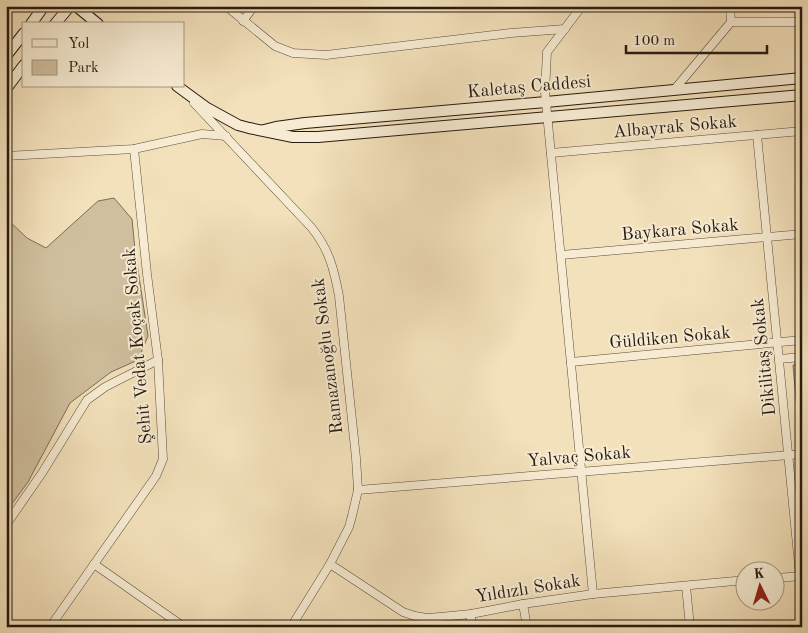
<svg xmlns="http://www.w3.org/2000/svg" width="808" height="633" font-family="'Old Standard TT',serif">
<rect width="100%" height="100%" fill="#f3e1bb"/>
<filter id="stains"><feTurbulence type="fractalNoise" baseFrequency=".004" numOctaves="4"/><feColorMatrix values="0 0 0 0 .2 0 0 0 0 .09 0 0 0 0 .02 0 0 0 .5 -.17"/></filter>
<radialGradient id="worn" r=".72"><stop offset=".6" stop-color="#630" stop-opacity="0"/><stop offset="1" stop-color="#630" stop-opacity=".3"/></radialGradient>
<!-- park -->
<g fill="#d0bf9e" stroke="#7c6c57">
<path d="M114 198 132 219 135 250 148 336 138 360 111 372 70 403 28 482 6 512V218L27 238 46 248 98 201Z"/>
<path d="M802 364V445H800L793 365Z"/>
</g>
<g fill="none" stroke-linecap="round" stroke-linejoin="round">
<!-- street casing -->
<g stroke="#5a4c3b" stroke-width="9">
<g id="street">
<path d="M226 6 275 46 293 53 326 55 511 33 565 29"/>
<path d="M582 6 547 52 545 92 593 594"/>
<path d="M730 6 731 22"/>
<path d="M243 21 254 6"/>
<path d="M674 90 731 22H802"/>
<path d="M194 103 311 227C329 249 334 269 339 296L356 458 358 490 352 516 349 527 330 564 291 627"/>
<path d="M757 135 800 576"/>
<path d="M551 153 802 131"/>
<path d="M6 156 134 149 202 134 226 136"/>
<path d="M561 255 802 234"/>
<path d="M779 359 802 357"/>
<path d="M571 362 802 340"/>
<path d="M358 490 802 454"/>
<path d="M6 525 42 473 87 400 105 387 158 360"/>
<path d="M94 564 184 627"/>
<path d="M330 564 403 612 415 616 427 618 440 617 471 614 523 604 593 594 746 580"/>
<path d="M776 578 802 576"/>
<path d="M686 586 690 627"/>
<path d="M523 604 527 627"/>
<path d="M471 614V627"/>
<path d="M50 627 156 476 163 459 158 360 147 274 134 149"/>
</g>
</g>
<!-- secondary casing -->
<g stroke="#271a10" stroke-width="12">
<g id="secondary">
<path d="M76 6 98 24"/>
<path d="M31 24 44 6"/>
<path d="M55 24 70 6"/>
<path d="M6 56 24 33"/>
<path d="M177 86 207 108 238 125 249 128 293 137H318L802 95"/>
<path d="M6 89 24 65"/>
<path d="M264 130 276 127 305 123 546 102 802 78"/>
</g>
</g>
<!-- street -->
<use href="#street" stroke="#f7ecd3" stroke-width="8"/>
<!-- secondary -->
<use href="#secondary" stroke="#f7ecd3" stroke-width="10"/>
</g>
<g text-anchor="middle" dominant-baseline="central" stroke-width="4" stroke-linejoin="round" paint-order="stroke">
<!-- street labels -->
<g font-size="18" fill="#271a10" stroke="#f7ecd3">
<text transform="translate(529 87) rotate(-5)">Kaletaş Caddesi</text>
<text transform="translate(675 127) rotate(-5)">Albayrak Sokak</text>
<text transform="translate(680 230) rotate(-5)">Baykara Sokak</text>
<text transform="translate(670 338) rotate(-5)">Güldiken Sokak</text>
<text transform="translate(138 346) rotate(-95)">Şehit Vedat Koçak Sokak</text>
<text transform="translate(328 356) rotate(-97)">Ramazanoğlu Sokak</text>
<text transform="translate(764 357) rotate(-96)">Dikilitaş Sokak</text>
<text transform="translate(579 457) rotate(-5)">Yalvaç Sokak</text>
<text transform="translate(528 589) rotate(-9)">Yıldızlı Sokak</text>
</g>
</g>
<!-- margin -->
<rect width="808" height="633" fill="none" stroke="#f3e1bb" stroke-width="25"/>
<rect x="8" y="8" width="793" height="618" fill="none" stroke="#271a10" stroke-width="2.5"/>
<rect x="12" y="12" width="783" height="608" fill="none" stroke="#271a10"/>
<!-- legend -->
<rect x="22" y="22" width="162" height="65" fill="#f7ecd3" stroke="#a49885"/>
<rect x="32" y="39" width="25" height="8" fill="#f7ecd3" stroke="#a49885"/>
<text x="68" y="48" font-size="15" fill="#271a10">Yol</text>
<rect x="32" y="60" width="25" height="15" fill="#d0bf9e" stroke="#a49885"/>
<text x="68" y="72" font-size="15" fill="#271a10">Park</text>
<!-- north arrow -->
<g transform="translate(760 586) rotate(355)"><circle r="24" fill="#f7ecd3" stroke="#a49885"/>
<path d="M0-4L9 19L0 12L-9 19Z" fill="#8f2418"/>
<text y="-8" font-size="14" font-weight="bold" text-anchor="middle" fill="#271a10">K</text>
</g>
<!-- scale -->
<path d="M626 45v8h141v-8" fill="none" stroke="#271a10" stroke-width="2.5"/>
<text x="633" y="45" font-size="15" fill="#271a10" stroke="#f7ecd3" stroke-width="4" paint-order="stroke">100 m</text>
<rect width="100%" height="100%" filter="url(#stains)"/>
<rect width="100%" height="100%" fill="url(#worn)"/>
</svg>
